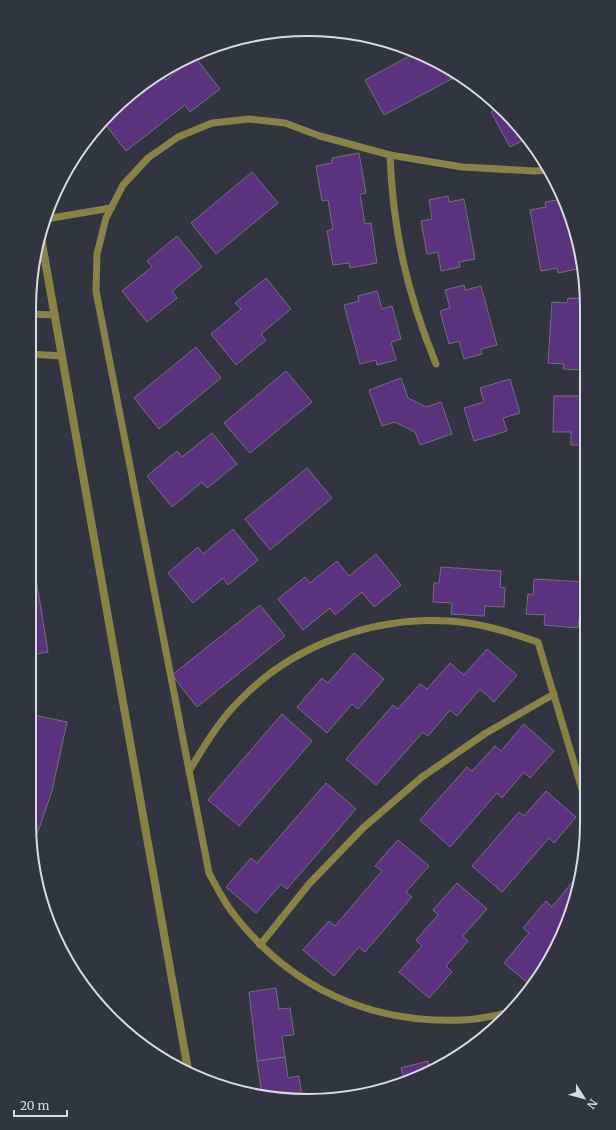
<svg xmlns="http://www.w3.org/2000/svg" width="616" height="1130" font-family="Merriweather,serif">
<rect width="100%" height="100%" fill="#323540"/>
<!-- building -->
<g fill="#5a327d" stroke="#746e7b">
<path d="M417 52 447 66 459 75 384 115 365 80Z"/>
<path d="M195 57 220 89 190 112 185 105 126 151 102 120 112 111 161 73 166 80Z"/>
<path d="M500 107 527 138 510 147 491 112Z"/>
<path d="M359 153 366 193 360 194 365 224 371 223 377 263 350 268 349 263 333 265 327 231 333 229 328 200 322 201 316 166 332 163V158Z"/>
<path d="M252 172 278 203 216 254 191 223Z"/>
<path d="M448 196 449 202 464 199 475 259 459 262 460 267 441 271 438 252 427 254 421 221 432 219 429 200Z"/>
<path d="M563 199 565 204 568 217H571L572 218 579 250 574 251 577 269 558 273 557 268 541 271 530 210 546 207 545 202Z"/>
<path d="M177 236 202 267 172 291 177 298 147 322 122 291 152 267 147 261Z"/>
<path d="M266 278 291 309 261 334 266 340 236 365 211 334 241 309 235 303Z"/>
<path d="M464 285 465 290 481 286 497 345 481 349 482 354 464 359 459 341 449 344 440 311 450 308 445 290Z"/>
<path d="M377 291 382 309 392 306 401 339 391 342 396 360 377 365 376 360 360 364 344 305 359 301 358 296Z"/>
<path d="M568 298 585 299V351L583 370 563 369 564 364 548 363 552 302 567 303Z"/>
<path d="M196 347 221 378 159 429 134 398Z"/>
<path d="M286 371 312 402 250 453 224 423Z"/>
<path d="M401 378 408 398 426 407 441 402 452 434 420 445 415 432 395 422 382 426 369 390Z"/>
<path d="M510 379 520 413 503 418 507 431 474 441 464 408 484 402 480 388Z"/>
<path d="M554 396H585V445H571V432H553Z"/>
<path d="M212 433 237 464 207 488 202 482 172 507 147 476 177 451 182 457Z"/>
<path d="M307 468 332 498 270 550 245 519Z"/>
<path d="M233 529 258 560 228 585 223 578 193 603 168 573 198 547 203 554Z"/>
<path d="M29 536 48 652 29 655Z"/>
<path d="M376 554 401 585 374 607 362 592 335 615 330 608 303 630 278 599 305 577 310 583 337 561 349 576Z"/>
<path d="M441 567 501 571 500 587 505 588 504 607 485 606 484 616 451 614 452 603 433 602 434 583H439Z"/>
<path d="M534 579 586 582V618L579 617 578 628 544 625 545 615 526 614 528 594 533 595Z"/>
<path d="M260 605 285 636 197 707 172 675Z"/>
<path d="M487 649 517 675 494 702 480 689 457 716 450 710 428 736 423 732 376 785 346 759 393 705 398 709 420 684 427 689 450 663 464 675Z"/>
<path d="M354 653 384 679 358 709 352 704 327 733 297 707 322 678 328 683Z"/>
<path d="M29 714 67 722 52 791 33 846 29 822Z"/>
<path d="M282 714 312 741 239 826 208 800Z"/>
<path d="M524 724 554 751 530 778 524 772 502 798 497 793 450 847 420 820 467 767 472 771 495 746 501 751Z"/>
<path d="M326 783 356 809 287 889 281 884 256 913 226 887 251 858 257 863Z"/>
<path d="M546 791 576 817 554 843 549 838 502 892 472 866 519 812 524 816Z"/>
<path d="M398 840 429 866 406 892 412 897 365 952 359 947 334 976 303 950 329 921 335 926 382 871 375 866Z"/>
<path d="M574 880 579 884 577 894 550 961 530 985 504 963 529 933 523 928 546 901 552 907Z"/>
<path d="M457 883 487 909 463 936 468 941 446 966 452 972 429 998 399 972 422 946 416 940 438 915 433 910Z"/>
<path d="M276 988 279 1009 290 1008 294 1035 282 1036 285 1057 257 1061 249 992Z"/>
<path d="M285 1057 288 1078 299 1076 302 1098 262 1094 257 1061Z"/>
<path d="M428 1061 430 1070 415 1080 384 1087V1085L404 1079 401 1068Z"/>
</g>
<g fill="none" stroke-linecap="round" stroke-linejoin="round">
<!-- service -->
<g stroke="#898245" stroke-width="7">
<path d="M390 155C393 232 407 293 436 364"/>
<path d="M46 219 111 208"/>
<path d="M30 314 55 315"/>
<path d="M30 354 62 356"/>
<path d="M189 771C205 745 220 719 242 698 295 644 375 616 450 621 480 623 509 632 538 642L586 803"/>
<path d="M260 945 309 884 363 828 422 777 486 733 554 694"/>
<path d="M507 1013C492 1016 477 1020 462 1020 369 1024 289 987 232 912 223 900 216 886 209 873L96 291 97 254 106 218 123 185 148 158 178 137 212 123 249 119 285 123 320 136 390 155 462 167 535 171 548 170"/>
</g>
<!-- minor -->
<path stroke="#898245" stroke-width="8" d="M40 232 188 1070"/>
</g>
<!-- crop -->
<path d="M0 0H616V1130H0ZM308 36H308A272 272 0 0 1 580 308V822A272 272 0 0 1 308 1094H308A272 272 0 0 1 36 822V308A272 272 0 0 1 308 36Z" fill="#323540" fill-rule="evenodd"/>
<path fill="none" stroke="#d9dbe3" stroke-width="2" d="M308 36H308A272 272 0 0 1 580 308V822A272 272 0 0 1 308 1094H308A272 272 0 0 1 36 822V308A272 272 0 0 1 308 36Z"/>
<!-- north arrow -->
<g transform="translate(584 1098) rotate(126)" stroke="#323540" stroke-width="3" paint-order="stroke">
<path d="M0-3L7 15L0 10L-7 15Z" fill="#d9dbe3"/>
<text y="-6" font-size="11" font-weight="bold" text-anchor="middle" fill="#d9dbe3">N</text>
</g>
<!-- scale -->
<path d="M14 1110v6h53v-6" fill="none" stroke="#d9dbe3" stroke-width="2"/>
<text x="20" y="1110" font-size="12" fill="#d9dbe3" stroke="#323540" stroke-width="3" paint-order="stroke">20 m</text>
</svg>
